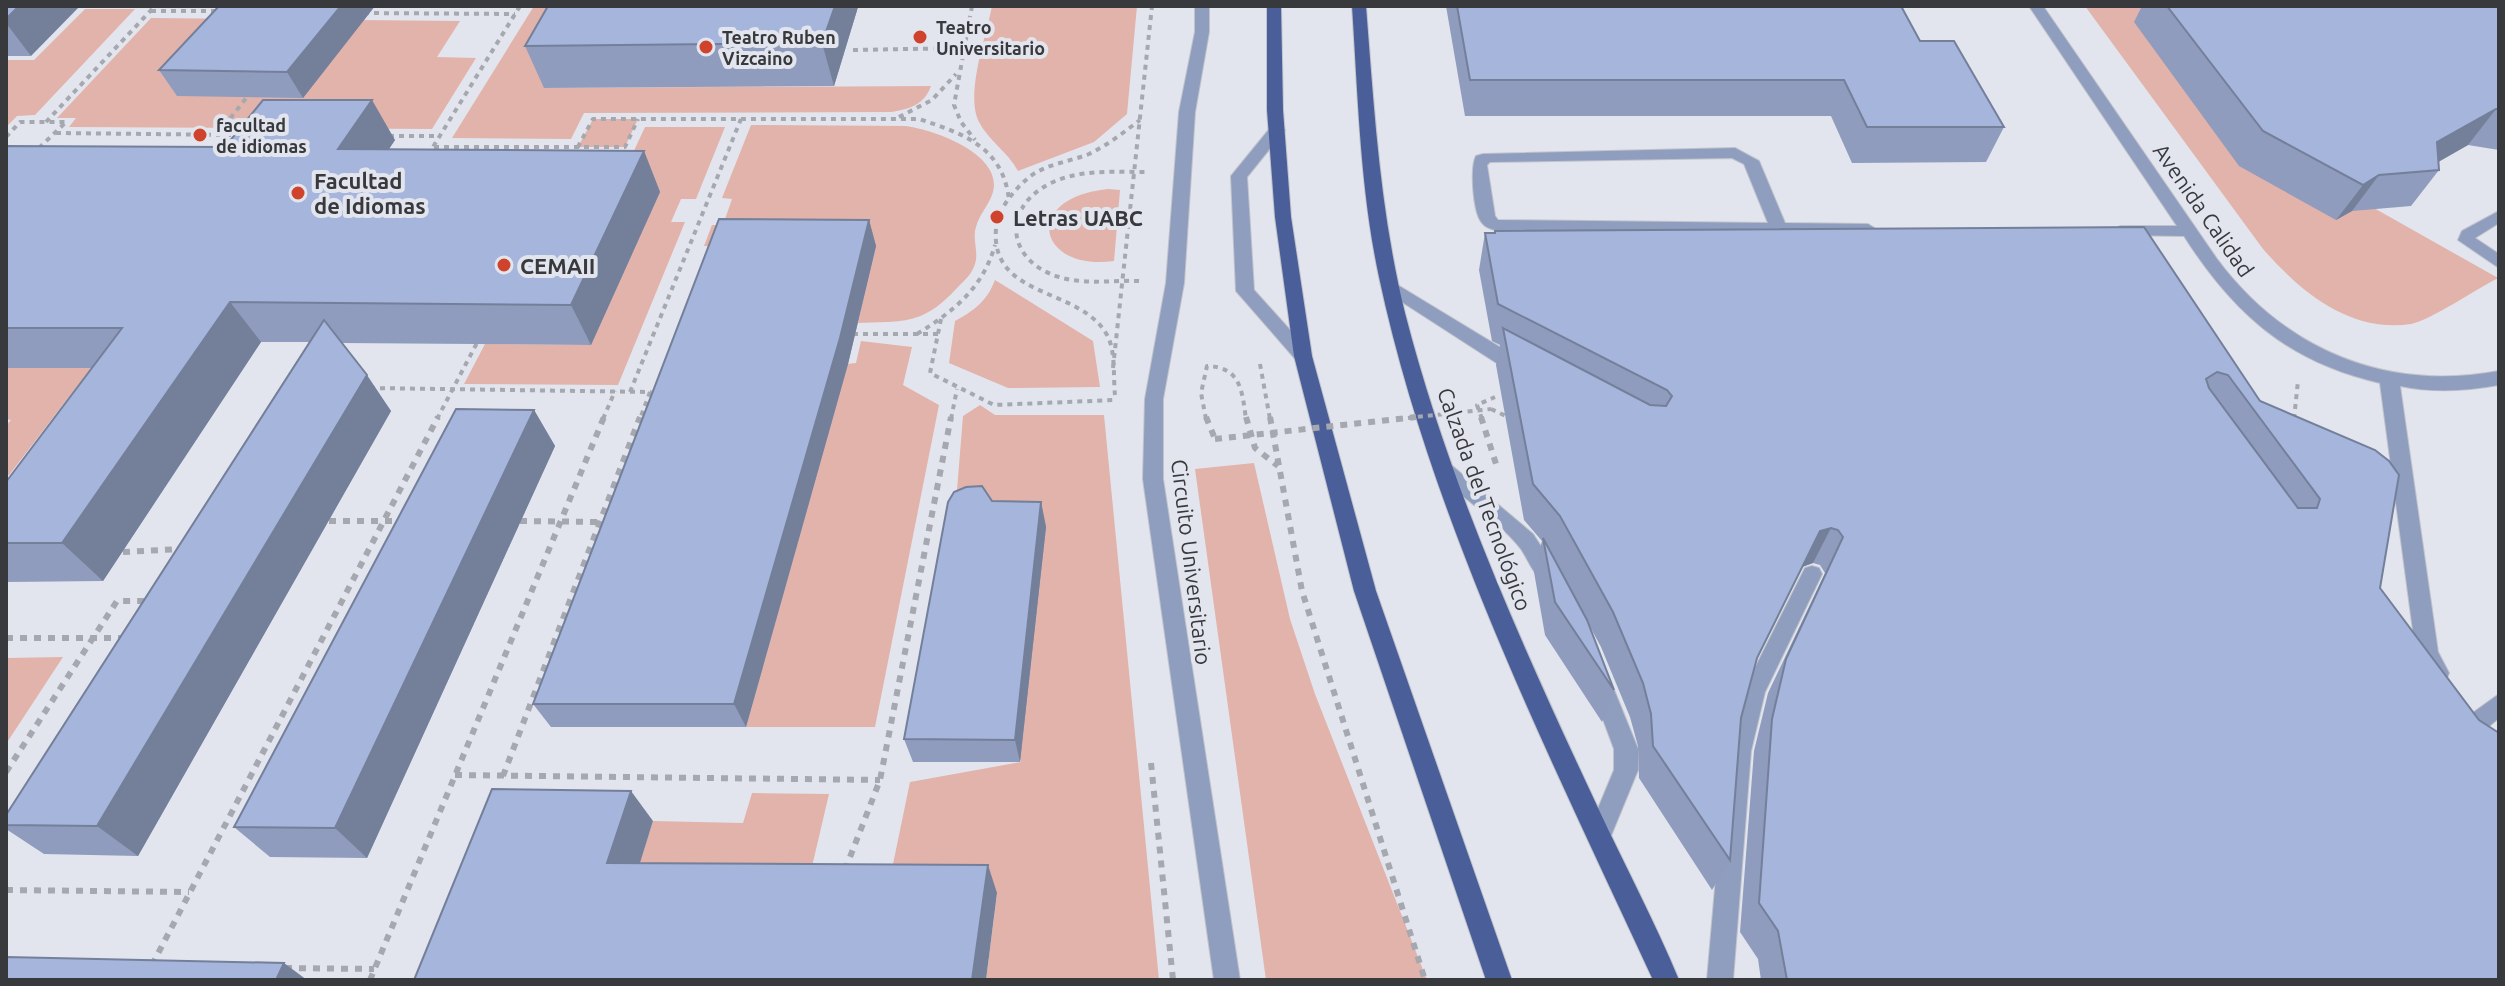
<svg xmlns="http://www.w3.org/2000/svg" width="2505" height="986" font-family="Ubuntu,sans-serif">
<rect width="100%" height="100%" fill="#e2e5ee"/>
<!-- green -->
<g fill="#e2b3aa">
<path d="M534 6H948L587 9 545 88 931 86C924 105 910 109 891 112L584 113 571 139 452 138Z"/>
<path d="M992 6H1137L1127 114 1094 142 1018 171C1008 152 988 140 979 122 965 95 986 37 992 6Z"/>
<path d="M2085 6H2157L2365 203 2498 278C2478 288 2429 321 2411 324 2349 333 2300 291 2263 249Z"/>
<path d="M85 9H135L35 115 17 116 6 127V60H34Z"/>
<path d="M151 18 460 21 437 57 476 58 432 129 69 127 76 118H57Z"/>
<path d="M593 119H638L625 147H578Z"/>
<path d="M751 125 905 126C933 129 1007 155 992 195 988 206 979 215 976 227 972 239 979 252 975 264 972 274 965 280 957 288 923 325 905 321 858 323L875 246H704L712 225H723L732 199 722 198Z"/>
<path d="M645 127H725L696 199H681L671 222H685L618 385 464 384 485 344 591 345 632 155Z"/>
<path d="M1108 189 1120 190 1114 261C1038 272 1020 198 1108 189Z"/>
<path d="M995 280 1093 341 1100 387 1008 388 949 363 955 321C975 310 987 301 995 280Z"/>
<path d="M861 341 912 347 903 385 939 405 875 727H746L847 364 856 363Z"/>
<path d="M6 368H91L9 475H6V426L11 420 6 419Z"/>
<path d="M980 405 995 415H1104L1159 980H986L997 894 887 893 910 782 1021 762 954 527 963 416Z"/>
<path d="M1254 463 1290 619 1315 694 1427 980H1266L1195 469Z"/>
<path d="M63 657 6 744V658Z"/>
<path d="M752 793 829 794 806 892 603 980 653 821 743 823Z"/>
</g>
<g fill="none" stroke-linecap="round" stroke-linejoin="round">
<!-- minor casing -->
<g stroke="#c0c3ca" stroke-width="2">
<g id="minor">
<path d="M1195 6H1209V32L1195 112 1184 283 1163 399V479L1240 980H1214L1143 479 1145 399 1166 283 1179 112 1195 32Z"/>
<path d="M2029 6H2043L2217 259C2285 350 2386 392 2499 371V385C2466 391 2433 393 2400 386L2438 652 2449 673 2446 680 2438 682 2430 680 2416 653 2380 383C2288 362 2234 314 2184 236L2114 235 2112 231 2120 226H2177Z"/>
<path d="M1277 125 1285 130 1247 177 1254 290 1309 351 1312 356 1309 361H1297L1236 291 1231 176 1271 127Z"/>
<path d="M1735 148 1759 161 1785 223 1868 224 1876 229 1868 234 1503 231C1494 230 1485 229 1480 220 1473 208 1470 167 1476 156L1483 154ZM1732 158 1744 164 1768 223 1498 220 1495 216 1487 165 1490 162Z"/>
<path d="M2499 211V223L2475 238 2499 254V268L2458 240 2462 231Z"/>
<path d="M1391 281 1526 363 1528 368 1526 373H1512L1385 291 1382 287Z"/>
<path d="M1443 462 1450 464 1533 534 1561 577 1557 583C1538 589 1530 562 1521 549 1503 525 1460 495 1436 474L1433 469 1436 464Z"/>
<path d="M1812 566 1819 568 1822 574 1765 692 1751 751 1733 980H1707L1727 751 1743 692 1805 568Z"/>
<path d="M1600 672 1608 675 1638 749V770L1608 843 1599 846 1590 843 1587 835 1614 770V749L1589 682 1592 675Z"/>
<path d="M2499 694V718C2489 726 2481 736 2467 731L2464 724 2467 717Z"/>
</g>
</g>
<!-- major casing -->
<g stroke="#c0c3ca" stroke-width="2">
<g id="major">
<path d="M1267 6H1281L1283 110 1291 217 1312 356 1376 591 1512 980H1486L1354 591 1294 356 1275 217 1267 110Z"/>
<path d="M1352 6H1366C1374 109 1380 212 1405 313 1449 485 1524 650 1599 810 1625 866 1655 922 1679 980H1653C1549 755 1431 520 1379 277 1360 188 1358 96 1352 6Z"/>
</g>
</g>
<!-- path-far1 -->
<g stroke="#a6a8af" stroke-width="4" stroke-dasharray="5 5" stroke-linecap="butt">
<path d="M972 6 954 105 961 122 975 140"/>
<path d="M151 11H218"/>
<path d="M364 13 515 14"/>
<path d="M853 50 963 48"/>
<path d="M899 117 932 100 956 74"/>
<path d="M46 122 155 6"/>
<path d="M56 133 239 135"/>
<path d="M218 134 247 97"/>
<path d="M389 136H439"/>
<path d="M6 137 20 122H66"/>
<path d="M434 147H625L638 119"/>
<path d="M39 148 66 122"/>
<path d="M428 155 520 6"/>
<path d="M573 156 593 119H919C964 134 1003 147 1009 200"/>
<path d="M1139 281C1113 280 1085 285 1059 277 1007 261 1000 208 1051 183 1080 169 1116 172 1148 172"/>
<path d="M941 319 930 373 994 405 1115 400"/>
<path d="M853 334H938"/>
<path d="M917 334C954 311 983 288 995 245"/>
<path d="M1260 364 1270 419"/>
<path d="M1113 368 1152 6"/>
<path d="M370 388 650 392 640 419"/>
<path d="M630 392 741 119"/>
<path d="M1115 395C1113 377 1116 351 1107 335 1081 287 990 299 996 229 998 209 1013 191 1028 178 1045 164 1069 162 1089 154 1108 145 1124 132 1140 120"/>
<path d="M1491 409 1508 417"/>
<path d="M437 419 479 339"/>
<path d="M603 419 615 391"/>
<path d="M951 419 957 389"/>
<path d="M1206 419 1201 393 1207 366C1241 367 1242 391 1246 419"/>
<path d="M1482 419 1477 405 1495 397"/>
<path d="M2294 419 2298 381"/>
</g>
<!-- path -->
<g stroke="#a6a8af" stroke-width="6" stroke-dasharray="7 7" stroke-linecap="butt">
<path d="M1206 417 1215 439"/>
<path d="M1246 417 1255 448 1278 466"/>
<path d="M1270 417 1302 591 1425 980"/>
<path d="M1481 417 1496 464"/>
<path d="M329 521H403"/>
<path d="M520 521 599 522"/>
<path d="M123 552 180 549"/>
<path d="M6 638H125"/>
<path d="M1151 763 1173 980"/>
<path d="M6 772 117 601H148"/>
<path d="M455 775 880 780"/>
<path d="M503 776 640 417"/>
<path d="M845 870 880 780 951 417"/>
<path d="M6 890 189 892"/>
<path d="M152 965 438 417"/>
<path d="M285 968 374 969"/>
<path d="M370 980 604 417"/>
</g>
<!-- minor -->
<use href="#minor" fill="#8f9dbf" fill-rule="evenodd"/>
<!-- major -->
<use href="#major" fill="#4a5e9a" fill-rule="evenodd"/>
<!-- path-bridge-far1 -->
<path stroke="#a6a8af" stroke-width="4" stroke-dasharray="5 5" stroke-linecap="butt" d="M1398 419 1491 409"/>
<!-- path-bridge -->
<path stroke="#a6a8af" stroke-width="6" stroke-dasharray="7 7" stroke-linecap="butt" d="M1215 439 1416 417"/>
</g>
<!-- wall -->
<g fill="#8f9cbd">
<path d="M6 6 31 56H6Z"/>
<path d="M375 6 303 98 177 96 159 70Z"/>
<path d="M548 6H858V7L834 86 544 88 525 46Z"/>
<path d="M1446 6H1901L1920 41 2004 127 1986 162 1852 163 1831 116H1465Z"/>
<path d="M2142 6H2499V150L2468 145 2439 161V170L2411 206 2352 211 2336 220 2239 166 2134 22Z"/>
<path d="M395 140 389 149 644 151 660 192 591 345 342 343 391 411 138 856 44 854 6 829V815L309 342H261L103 581 6 582V482L92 368H6V146L225 147Z"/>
<path d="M869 220 876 246 848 364 746 727H551L533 704Z"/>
<path d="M2144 227 2380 588 2499 980H1761L1758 959 1740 932 1754 751 1768 693 1825 573 1820 565 1813 563 1802 567 1757 658 1741 718 1730 860 1712 890 1639 778 1638 746 1630 717 1601 647 1549 550 1614 690 1602 722 1545 635 1534 572 1542 541 1524 520 1496 365 1500 345 1492 341 1479 270 1485 233H1494L1495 231Z"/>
<path d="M534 410 555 446 367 858 270 857 234 827Z"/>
<path d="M992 501 1041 502 1046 527 1020 762H913L904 739Z"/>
</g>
<!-- shaded-wall -->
<g fill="#747f9a">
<path d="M19 6H80L31 56 6 23V19Z"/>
<path d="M341 6H375L303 98 287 72Z"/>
<path d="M835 6H858V7L834 86 822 43Z"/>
<path d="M372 100 395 140 362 189 338 149Z"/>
<path d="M2496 109 2468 145 2421 172 2437 142Z"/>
<path d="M644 151 660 192 591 345 571 305Z"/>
<path d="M2379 175 2352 211 2336 220 2363 185Z"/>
<path d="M869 220 876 246 848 364 746 727 734 704Z"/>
<path d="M230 302 261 342 103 581 62 543Z"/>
<path d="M367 375 391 411 138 856 97 826Z"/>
<path d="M534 410 555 446 367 858 335 828Z"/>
<path d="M1041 502 1046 527 1020 762 1015 740Z"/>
<path d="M1831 528 1813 563 1802 567 1820 531Z"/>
<path d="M631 791 653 821 631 892 607 863Z"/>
<path d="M988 865 997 893 986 980H972Z"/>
<path d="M284 963 307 980H276Z"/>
</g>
<!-- building -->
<g fill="#a6b5dc" stroke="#747f9a" stroke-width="2" fill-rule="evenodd">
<path d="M6 6H19L6 19Z"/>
<path d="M219 6H341L287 72 159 70Z"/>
<path d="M548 6H835L822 43 525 46Z"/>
<path d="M1457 6H1901L1920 41H1954L2004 127H1867L1844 80H1470Z"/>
<path d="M2167 6H2499V109H2496L2437 142 2439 170 2379 175 2363 185 2263 131Z"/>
<path d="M263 100H372L338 149 644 151 571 305 230 302 62 543H6V482L122 328H6V146L225 147Z"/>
<path d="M719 219 869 220 840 338 734 704H533Z"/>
<path d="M2144 227 2260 401 2375 450 2389 461 2399 475 2380 588 2479 720 2499 733V980H1787L1778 931 1759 903 1772 719 1786 659 1843 537 1838 530 1831 528 1820 531 1757 658 1741 718 1730 860 1653 746 1651 714 1643 683 1613 612 1560 516 1533 484 1503 328 1650 405 1666 406 1672 396 1667 390 1498 304 1485 233H1495V231ZM2217 372 2228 375 2320 499 2317 508H2298L2209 388 2206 379Z"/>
<path d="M324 320 367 375 97 826 6 825V815Z"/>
<path d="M456 409 534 410 335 828 234 827Z"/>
<path d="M982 486 992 501 1041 502 1015 740 904 739 948 502 954 492 966 487Z"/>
<path d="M1543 538 1587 620 1614 690 1555 602Z"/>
<path d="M492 789 631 791 607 863 988 865 972 980H414Z"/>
<path d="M6 957 284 963 276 980H6Z"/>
</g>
<!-- markers -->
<g fill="#cf432d" stroke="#e2e5ee" stroke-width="3">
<circle cx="920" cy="37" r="8"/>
<circle cx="706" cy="47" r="8"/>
<circle cx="200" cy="135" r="8"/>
<circle cx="298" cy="193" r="8"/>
<circle cx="997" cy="217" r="8"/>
<circle cx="504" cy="265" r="8"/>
</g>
<g text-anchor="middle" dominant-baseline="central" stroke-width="8" stroke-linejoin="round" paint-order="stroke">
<!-- far-poi labels -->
<g font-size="18" font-weight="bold" fill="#38393c" stroke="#e2e5ee" text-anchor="start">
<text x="936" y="27">Teatro<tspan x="936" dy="21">Universitario</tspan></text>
<text x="722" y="37">Teatro Ruben<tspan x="722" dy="21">Vizcaino</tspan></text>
<text x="216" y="125">facultad<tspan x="216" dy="21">de idiomas</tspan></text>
</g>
<!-- poi labels -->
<g font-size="22" font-weight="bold" fill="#38393c" stroke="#e2e5ee" text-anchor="start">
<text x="314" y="180">Facultad<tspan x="314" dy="25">de Idiomas</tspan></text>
<text x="1013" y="217">Letras UABC</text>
<text x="520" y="265">CEMAII</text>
</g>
<!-- street labels -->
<g font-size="22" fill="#38393c" stroke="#e2e5ee">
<text transform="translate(2204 210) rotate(55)">Avenida Calidad</text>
<text transform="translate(1485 499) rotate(70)">Calzada del Tecnológico</text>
<text transform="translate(1192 562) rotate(83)">Circuito Universitario</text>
</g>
</g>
<!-- border -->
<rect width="2505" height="986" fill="none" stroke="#38393c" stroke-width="16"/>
</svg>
